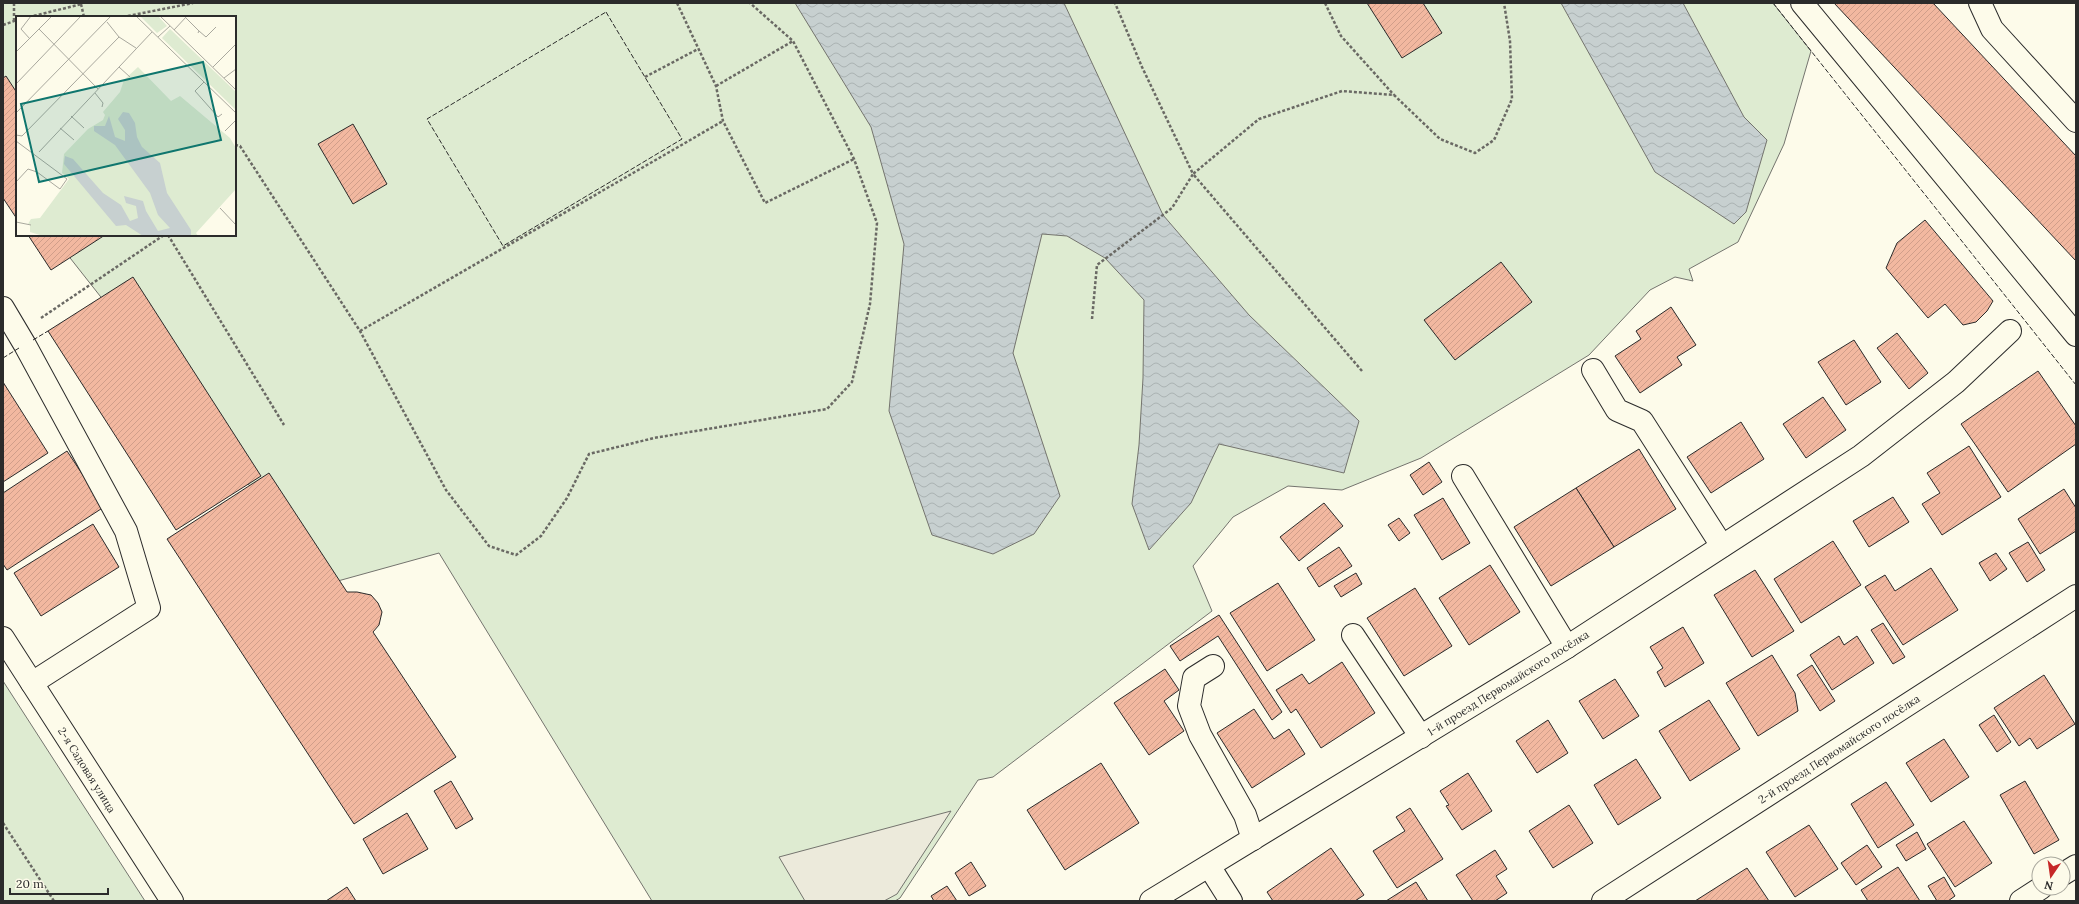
<svg xmlns="http://www.w3.org/2000/svg" width="2079" height="904" font-family="Lora,serif">
<defs>
<pattern id="water-waves" width="16" height="10" patternUnits="userSpaceOnUse"><rect width="16" height="10" fill="#c7d0d0"/><path d="M0 5q4-4 8 0t8 0" fill="none" stroke="#abb3b3"/></pattern>
<pattern id="building-hatch" width="6" height="6" patternUnits="userSpaceOnUse"><rect width="6" height="6" fill="#f2b8a0"/><path d="M-1 1l2-2M0 6l6-6M5 7l2-2" fill="none" stroke="#d09e8a"/></pattern>
</defs>
<rect width="100%" height="100%" fill="#fdfbea"/>
<!-- park -->
<g fill="#deebd1" stroke="#74746e">
<path d="M3 3H1773L1811 51 1784 144 1738 242 1689 269 1693 281 1675 277 1650 290 1589 355 1421 458 1342 490 1288 486 1233 517 1193 566 1212 611 993 777 978 780 900 898 895 901H652L439 553 327 584 52 235H235V17H17V190L3 173Z"/>
<path d="M3 681 145 901H3Z"/>
</g>
<!-- parking -->
<path fill="#eceadb" stroke="#74746e" d="M951 811 897 894 884 901H805L779 857Z"/>
<!-- water -->
<g fill="url(#water-waves)" stroke="#74746e">
<path d="M795 3H1064L1163 215 1249 315 1359 421 1344 473 1219 444 1191 503 1149 550 1132 504 1139 445 1143 378 1144 300 1105 258 1067 236 1042 234 1013 353 1060 496 1034 534 993 554 932 535 889 411 904 244 871 127Z"/>
<path d="M1561 3H1683L1744 117 1767 140 1746 212 1734 224 1655 172Z"/>
</g>
<!-- building -->
<g fill="url(#building-hatch)" stroke="#2b2b2b">
<path d="M1367 3H1423L1442 33 1402 58Z"/>
<path d="M1834 3H1933L2076 156V261Z"/>
<path d="M6 76 17 93V219L3 198V78Z"/>
<path d="M353 124 387 184 353 204 318 144Z"/>
<path d="M1925 220 1993 301 1987 311 1976 322 1963 325 1945 304 1928 318 1886 268 1897 243Z"/>
<path d="M28 235H105L51 270Z"/>
<path d="M1501 262 1532 302 1455 360 1424 320Z"/>
<path d="M133 277 261 476 176 530 48 331Z"/>
<path d="M1671 307 1696 345 1677 357 1682 365 1640 393 1615 356 1641 339 1636 331Z"/>
<path d="M1897 333 1928 373 1909 389 1877 348Z"/>
<path d="M1854 340 1881 382 1846 405 1818 362Z"/>
<path d="M2038 371 2076 426V444L2008 492 1961 424Z"/>
<path d="M3 382 48 453 3 482Z"/>
<path d="M1823 397 1846 430 1806 458 1783 424Z"/>
<path d="M1741 422 1764 459 1711 493 1687 457Z"/>
<path d="M1969 446 2001 497 1942 535 1922 504 1940 493 1927 473Z"/>
<path d="M1639 449 1676 509 1614 547 1576 488Z"/>
<path d="M67 451 104 507 7 570 3 564V493Z"/>
<path d="M1429 462 1442 482 1423 495 1410 475Z"/>
<path d="M269 473 347 592H357L371 595 378 603 382 612 379 625 373 632 456 757 354 824 167 539Z"/>
<path d="M1576 488 1614 547 1551 586 1514 527Z"/>
<path d="M2064 489 2076 508V531L2040 554 2018 519Z"/>
<path d="M1893 497 1909 522 1869 547 1853 521Z"/>
<path d="M1443 498 1470 543 1442 560 1414 515Z"/>
<path d="M1324 503 1343 526 1299 561 1280 537Z"/>
<path d="M1399 518 1410 533 1399 541 1388 525Z"/>
<path d="M93 524 119 567 41 616 14 573Z"/>
<path d="M1833 541 1861 585 1801 623 1774 579Z"/>
<path d="M2028 542 2045 570 2027 582 2009 553Z"/>
<path d="M1339 547 1352 566 1319 587 1307 568Z"/>
<path d="M1996 553 2007 569 1990 581 1979 563Z"/>
<path d="M1490 565 1520 612 1469 645 1439 598Z"/>
<path d="M1931 568 1958 610 1903 645 1865 587 1885 575 1895 591Z"/>
<path d="M1755 570 1794 631 1752 657 1714 595Z"/>
<path d="M1356 573 1362 584 1341 597 1334 586Z"/>
<path d="M1278 583 1315 640 1267 671 1230 613Z"/>
<path d="M1415 588 1452 646 1404 676 1367 618Z"/>
<path d="M1219 615 1282 712 1272 720 1218 636 1180 661 1170 646Z"/>
<path d="M1883 623 1905 657 1893 664 1871 630Z"/>
<path d="M1683 627 1704 663 1665 687 1657 672 1663 668 1650 647Z"/>
<path d="M1839 636 1844 645 1857 636 1874 663 1832 690 1810 655Z"/>
<path d="M1772 655 1795 693 1798 711 1758 736 1726 683Z"/>
<path d="M1342 662 1375 713 1321 748 1296 709 1291 713 1276 690 1302 674 1309 684Z"/>
<path d="M1812 665 1835 701 1820 711 1797 675Z"/>
<path d="M1165 669 1179 690 1164 701 1184 731 1149 755 1114 703Z"/>
<path d="M2044 675 2075 724 2037 749 2030 738 2019 746 1994 708Z"/>
<path d="M1615 679 1639 716 1603 739 1579 701Z"/>
<path d="M1709 700 1740 749 1690 781 1659 731Z"/>
<path d="M1254 709 1274 739 1289 729 1305 754 1252 788 1217 733Z"/>
<path d="M1994 715 2011 742 1997 752 1979 725Z"/>
<path d="M1548 720 1568 753 1537 773 1516 741Z"/>
<path d="M1944 739 1969 777 1931 802 1906 763Z"/>
<path d="M1636 759 1661 798 1618 825 1594 785Z"/>
<path d="M1101 763 1139 823 1065 870 1027 810Z"/>
<path d="M1468 773 1492 811 1462 830 1446 806 1449 805 1440 791Z"/>
<path d="M451 781 473 819 456 829 434 791Z"/>
<path d="M2025 781 2059 840 2034 854 2000 795Z"/>
<path d="M1886 782 1914 825 1878 848 1851 804Z"/>
<path d="M1569 805 1593 843 1553 868 1529 831Z"/>
<path d="M1410 808 1443 859 1397 888 1373 851 1405 831 1396 817Z"/>
<path d="M407 813 428 849 383 874 363 839Z"/>
<path d="M1964 821 1992 863 1955 887 1927 844Z"/>
<path d="M1809 825 1838 869 1795 897 1766 852Z"/>
<path d="M1917 832 1926 849 1906 861 1896 845Z"/>
<path d="M1867 845 1882 867 1856 885 1841 863Z"/>
<path d="M1331 848 1364 895 1355 901H1273L1267 892Z"/>
<path d="M1495 850 1507 869 1496 876 1507 893 1495 901H1473L1456 875Z"/>
<path d="M971 862 986 886 969 896 955 873Z"/>
<path d="M1898 867 1920 901H1868L1861 890Z"/>
<path d="M1747 868 1769 901H1695Z"/>
<path d="M1944 877 1955 896 1948 901H1937L1928 886Z"/>
<path d="M1416 882 1428 901H1386Z"/>
<path d="M947 886 957 901H934L931 896Z"/>
<path d="M347 887 356 901H326Z"/>
</g>
<g fill="none" stroke-linecap="round" stroke-linejoin="round">
<!-- minor casing -->
<g stroke="#2b2b2b" stroke-width="24">
<g id="minor">
<path d="M1802 3 2076 335"/>
<path d="M1980 3 1992 29 2076 121"/>
<path d="M3 308 25 345 126 531 149 608 32 683"/>
<path d="M1593 370 1617 410 1642 421 1722 546"/>
<path d="M1463 476 1567 647"/>
<path d="M1353 635 1421 737"/>
<path d="M3 638 172 901"/>
<path d="M1213 666 1194 678 1189 706 1200 735 1245 815 1253 839"/>
<path d="M1209 866 1231 901"/>
<path d="M2063 874 2076 866"/>
<path d="M1151 901 1567 647 1861 456 1956 382 2010 331"/>
<path d="M1603 901 2076 596"/>
<path d="M2021 901 2041 888"/>
</g>
</g>
<!-- path -->
<g stroke="#6a6964" stroke-width="2.5" stroke-dasharray="3 2" stroke-linecap="butt">
<path d="M14 3V20L17 24"/>
<path d="M677 3 716 86 723 121 765 203 854 159"/>
<path d="M1325 3 1341 36 1394 95"/>
<path d="M81 4 84 17"/>
<path d="M29 17 82 4"/>
<path d="M123 17 193 3"/>
<path d="M3 25 17 20"/>
<path d="M645 77 698 49"/>
<path d="M716 86 793 41"/>
<path d="M235 145 240 146 360 331 446 490 489 546 516 555 541 536 567 498 589 454 654 438 827 409 852 382 870 304 877 223 854 159 793 41 750 3"/>
<path d="M168 235 284 425"/>
<path d="M41 318 164 235"/>
<path d="M1092 319 1097 265 1172 208 1193 174 1142 67 1115 3"/>
<path d="M360 331 723 121"/>
<path d="M1362 371 1193 174 1259 119 1342 91 1394 95 1440 139 1475 153 1494 140 1512 99 1510 41 1504 3"/>
<path d="M3 823 54 901"/>
</g>
<!-- minor -->
<use href="#minor" stroke="#fdfbea" stroke-width="22"/>
<!-- fence -->
<g stroke="#2b2b2b" stroke-width="1" stroke-dasharray="5 2" stroke-linecap="butt">
<path d="M1773 3 2076 385"/>
<path d="M606 12 682 139 503 246 427 119Z"/>
<path d="M33 340 48 331"/>
<path d="M3 358 19 348"/>
</g>
</g>
<g text-anchor="middle" dominant-baseline="central" stroke-width="3" stroke-linejoin="round" paint-order="stroke">
<!-- street labels -->
<g font-size="11" fill="#2b2b2b" stroke="#fdfbea">
<text transform="translate(1508 683) rotate(-32)">1-й проезд Первомайского посёлка</text>
<text transform="translate(1839 749) rotate(-33)">2-й проезд Первомайского посёлка</text>
<text transform="translate(87 770) rotate(58)">2-я Садовая улица</text>
</g>
</g>
<!-- overview -->
<g transform="translate(16 16)">
<rect width="220" height="220" fill="#fdfbea"/>
<path d="M124 0H142L151 10 141 17ZM154 13 220 76V94L146 22ZM122 51 155 85 164 80 214 122 220 132V173L180 217 182 220H27L14 216V209L12 208 15 203 24 202 53 163 46 157 48 138 72 113 87 104 89 99 87 96 104 76 108 64Z" fill="#deebd1"/>
<path d="M107 96 113 97 119 107 121 121 126 131 144 147 151 177 175 214V220H127L110 209 100 210 48 148 49 140 57 143 87 177 105 189 114 205 122 202 120 190 110 187 108 180 127 185 130 195 142 215 154 212 142 199 134 177 107 140 99 129 78 115V110H89L93 100 99 121 109 125V114L102 103Z" fill="#c7d0d0"/>
<path fill="none" stroke="#a9a89e" stroke-width="1" d="M120 0 220 97M144 0 220 74M170 2 183 15M91 6 103 21 120 32M23 13 82 73M158 14 171 0M182 17 183 15 190 21 200 11M142 21 154 10M14 23 5 13 15 0M0 36 36 0M103 51 114 61M197 51 220 28M208 62 220 53M188 66 179 75 202 101 206 98M0 68 65 0M79 77 87 87 86 91M0 97 95 0M55 100 68 112M44 112 58 124M209 115 220 104M0 119 6 120 103 21M0 125 51 163 44 173 21 156 12 153 0 166M23 136 136 16M204 192 220 209M0 206 15 209"/>
<path fill="#0f766e" fill-opacity="0.15" stroke="#0f766e" stroke-width="2" d="M187 46 205 124 23 166 5 88Z"/>
<rect width="220" height="220" fill="none" stroke="#2b2b2b" stroke-width="2"/>
</g>
<!-- border -->
<rect width="2079" height="904" fill="none" stroke="#2b2b2b" stroke-width="8"/>
<!-- north arrow -->
<g transform="translate(2051 876) rotate(193)"><circle r="19" fill="#fdfbea" stroke="#a9a89e"/>
<path d="M0-3L7 15L0 10L-7 15Z" fill="#c62828"/>
<text y="-6" font-size="11" font-weight="bold" text-anchor="middle" fill="#2b2b2b">N</text>
</g>
<!-- scale -->
<path d="M10 888v6h98v-6" fill="none" stroke="#2b2b2b" stroke-width="2"/>
<text x="16" y="888" font-size="12" fill="#2b2b2b" stroke="#fdfbea" stroke-width="3" paint-order="stroke">20 m</text>
</svg>
